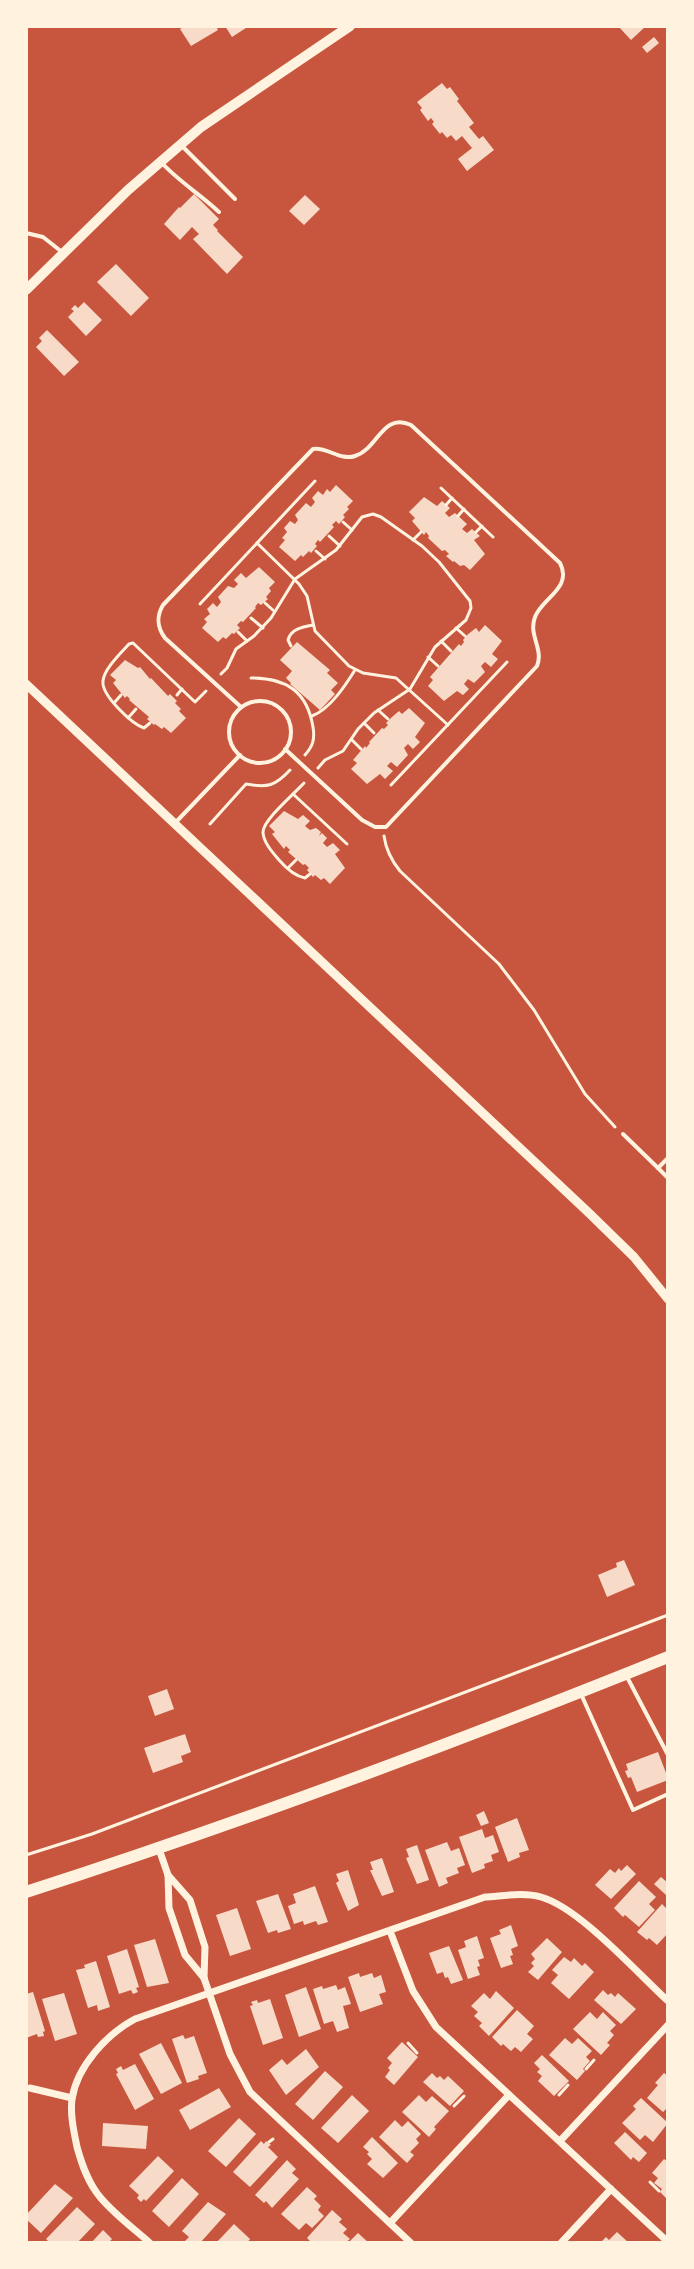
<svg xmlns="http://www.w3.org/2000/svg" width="694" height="2269" font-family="'Public Sans',sans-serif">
<rect width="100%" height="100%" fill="#c8553d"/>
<!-- building -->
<g fill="#f7dbc8">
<path d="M185 26H216L218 30 191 46 180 29Z"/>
<path d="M225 26H249L232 37Z"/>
<path d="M618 26H646L631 40Z"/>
<path d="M654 37 659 43 647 53 642 47Z"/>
<path d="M442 83 447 89 450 87 459 99 457 101 474 123 469 127 479 139 483 136 494 150 467 171 458 159 472 148 462 136 456 141 451 135 447 138 442 132 440 134 432 124 434 122 431 118 428 121 420 110 422 108 417 102Z"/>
<path d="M194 194 219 219 213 225 218 230 217 231 243 257 227 274 193 239 199 234 192 227 180 240 164 224 179 207 180 208Z"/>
<path d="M305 195 320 209 304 225 289 211Z"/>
<path d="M116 264 149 298 131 316 97 282Z"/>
<path d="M84 302 102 320 86 336 68 317 74 311 71 309 75 305 78 308Z"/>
<path d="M47 330 79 362 64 376 36 347 42 341 39 338Z"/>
<path d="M336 485 353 501 347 507 349 509 343 515 345 517 339 524 336 521 332 525 334 527 320 542 318 540 315 544 317 546 311 553 309 551 303 557 301 555 295 561 279 547 285 540 282 538 287 532 284 528 290 521 295 524 298 520 295 515 306 503 311 507 315 502 312 498 318 491 323 495 327 489 330 492Z"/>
<path d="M424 497 437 506 442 501 450 508 445 513 449 517 455 513 467 524 462 529 467 533 472 529 480 536 474 540 485 554 470 570 464 565 460 566 454 561 453 562 446 556 449 554 445 550 442 551 428 538 429 536 426 532 424 535 412 521 415 518 409 512Z"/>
<path d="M259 567 275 582 269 588 271 591 266 597 268 599 261 605 258 603 255 607 256 608 243 622 241 621 237 625 240 628 234 634 232 633 226 639 223 637 218 642 202 628 207 622 204 619 210 614 207 609 213 603 217 607 221 602 218 597 228 586 234 588 238 584 234 580 241 573 246 578Z"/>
<path d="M485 625 502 641 492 654 498 659 491 667 485 662 481 666 485 672 474 683 468 679 464 684 469 689 463 695 457 691 444 701 428 686 433 680 430 677 459 644 461 646 464 642 463 640 467 635 476 628 479 632Z"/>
<path d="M297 642 330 670 327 673 338 683 331 690 335 694 320 710 290 684 291 683 286 678 292 671 280 660Z"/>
<path d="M125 660 138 668 140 667 150 679 151 678 168 696 170 694 177 701 175 703 181 709 179 711 186 718 171 733 164 727 162 729 155 724 154 725 147 719 149 717 129 700 130 699 127 696 125 698 113 683 116 680 110 675Z"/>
<path d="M409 708 425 723 415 737 420 742 413 749 408 744 404 748 408 755 397 767 391 762 387 766 393 771 385 779 380 774 367 784 351 769 357 763 353 760 365 746 366 748 370 743 369 742 382 728 384 729 388 725 386 723 392 717 399 711 402 714Z"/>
<path d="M284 811 298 819 303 815 310 821 305 826 310 830 316 828 321 832 319 836 322 833 327 838 323 843 327 847 333 843 340 850 335 854 345 868 330 884 324 878 321 880 315 875 313 877 307 870 309 868 305 864 303 865 288 852 290 850 286 846 284 849 272 834 275 832 269 826Z"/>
<path d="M624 1560 635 1585 607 1597 598 1575 617 1567 616 1563Z"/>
<path d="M167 1689 174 1709 155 1716 148 1696Z"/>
<path d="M185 1734 191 1752 181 1756 183 1762 153 1773 144 1748Z"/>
<path d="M658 1752 666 1773 668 1772V1780L637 1792 631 1777 628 1778 625 1771 628 1770 626 1764Z"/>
<path d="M484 1811 489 1823 481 1826 476 1815Z"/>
<path d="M517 1818 529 1850 519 1853 520 1857 508 1862 495 1827Z"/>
<path d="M482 1829 485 1838 493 1835 499 1852 491 1855 493 1861 484 1864 485 1868 472 1873 459 1837Z"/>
<path d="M447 1842 451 1851 459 1848 465 1865 457 1868 459 1873 446 1878 448 1883 439 1887 425 1850Z"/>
<path d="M417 1845 429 1880 417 1884 406 1858 409 1857 406 1849Z"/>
<path d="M382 1858 394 1892 382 1896 370 1870H373L370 1862Z"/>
<path d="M627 1865 636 1874 611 1899 595 1885 610 1869 615 1873 619 1868 621 1871Z"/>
<path d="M348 1870 359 1905 348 1911 336 1883 339 1881 336 1874Z"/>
<path d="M661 1877 668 1883 666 1895 654 1884Z"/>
<path d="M639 1881 656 1897 649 1904 655 1910 639 1927 625 1915 623 1917 614 1908Z"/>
<path d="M315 1886 328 1922 318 1925 316 1921 304 1925 303 1921 294 1924 288 1906 296 1903 293 1894Z"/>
<path d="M278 1894 291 1929 278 1933 277 1930 268 1933 256 1901Z"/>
<path d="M662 1904 668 1910V1933L657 1945 649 1938 647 1940 637 1932Z"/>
<path d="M237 1908 251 1949 230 1956 216 1915Z"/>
<path d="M511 1925 518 1946 511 1949 513 1955 510 1956 513 1964 501 1968 490 1938 501 1934 499 1930Z"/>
<path d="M477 1936 484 1958 478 1960 480 1966 477 1967 480 1975 468 1979 458 1950 466 1947 464 1941Z"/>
<path d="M547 1938 562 1952 538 1980 528 1972 534 1966 531 1963 535 1959 531 1954Z"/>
<path d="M155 1939 169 1983 147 1987 134 1945Z"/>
<path d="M449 1946 463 1980 451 1984 448 1977 445 1978 443 1972 437 1974 429 1953Z"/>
<path d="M127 1949 139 1987 136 1988 138 1992 133 1994 131 1990 119 1994 107 1956Z"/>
<path d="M564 1957 571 1962 574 1958 582 1966 585 1963 594 1972 569 1999 551 1983 558 1975 552 1970Z"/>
<path d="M96 1961 110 2007 98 2011 97 2005 88 2008 76 1970 85 1968 84 1965Z"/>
<path d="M359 1973 360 1977 372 1973 374 1978 381 1975 386 1992 379 1994 383 2004 360 2012 348 1977Z"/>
<path d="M336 1985 338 1990 345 1987 351 2004 343 2006 349 2028 337 2032 333 2021 324 2024 313 1989 322 1986 323 1989Z"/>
<path d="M306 1987 321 2029 299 2037 285 1995Z"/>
<path d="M603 1990 608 1995 611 1993 615 1997 618 1993 636 2009 621 2024 594 2000Z"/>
<path d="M496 1991 514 2008 489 2036 479 2026 482 2023 474 2016 478 2012 471 2006 484 1993 490 1999Z"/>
<path d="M33 1992 45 2031 43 2032 44 2036 38 2037 37 2034 26 2038V1994Z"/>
<path d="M64 1993 77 2034 55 2041 42 1999Z"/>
<path d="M270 1999 283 2038 263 2045 250 2006 253 2005 251 2002 257 2000 258 2003Z"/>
<path d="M517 2010 534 2026 527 2034 533 2039 521 2052 515 2047 511 2051 503 2044 501 2046 492 2037Z"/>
<path d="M590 2012 597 2019 603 2012 616 2025 610 2031 614 2035 607 2043 610 2045 601 2055 573 2029Z"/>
<path d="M183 2035 185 2039 194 2036 207 2073 198 2076 199 2079 187 2083 172 2039Z"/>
<path d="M565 2038 572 2044 578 2038 592 2051 586 2057 590 2061 583 2069 585 2071 577 2080 549 2055Z"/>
<path d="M402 2042 418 2057 394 2085 385 2077 390 2070 388 2068 392 2063 387 2058Z"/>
<path d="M161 2043 182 2083 161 2094 139 2054Z"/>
<path d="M306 2049 319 2067 286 2095 269 2070 282 2059 287 2065Z"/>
<path d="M542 2055 569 2081 554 2096 538 2081 542 2076 537 2072 540 2069 534 2063Z"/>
<path d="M135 2064 154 2099 135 2110 116 2074 118 2073 116 2069 121 2066 123 2070Z"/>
<path d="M325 2071 343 2087 313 2120 295 2104Z"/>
<path d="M432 2073 437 2078 440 2076 444 2080 448 2076 464 2091 450 2106 423 2082Z"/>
<path d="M664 2073 668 2076V2107L663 2112 647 2098 658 2085 655 2083Z"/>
<path d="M219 2088 231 2107 190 2130 179 2110Z"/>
<path d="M352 2095 369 2111 338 2143 321 2128Z"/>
<path d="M419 2095 426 2102 432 2096 449 2111 434 2127 436 2129 429 2137 402 2112Z"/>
<path d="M641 2098 668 2123 653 2142 645 2135 640 2140 622 2123 636 2109 633 2106Z"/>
<path d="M239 2118 256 2134 226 2167 208 2151Z"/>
<path d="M395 2120 402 2127 408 2121 421 2134 416 2139 419 2143 410 2152 414 2155 407 2163 379 2137Z"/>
<path d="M103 2123 148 2126 146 2149 102 2146Z"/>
<path d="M625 2132 647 2153 639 2162 633 2157 631 2160 614 2143Z"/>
<path d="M372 2137 398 2163 383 2178 367 2164 372 2159 367 2154 369 2152 363 2147Z"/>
<path d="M261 2141 264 2144 266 2141 271 2145 268 2147 278 2157 250 2187 233 2172Z"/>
<path d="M158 2156 174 2171 146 2201 144 2199 141 2202 137 2198 139 2195 129 2186Z"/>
<path d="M664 2159 668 2162V2200L660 2192 662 2189 654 2183 658 2178 652 2173Z"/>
<path d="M287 2160 296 2169 292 2173 299 2179 272 2208 266 2201 264 2203 255 2195Z"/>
<path d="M182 2178 199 2194 169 2227 152 2211Z"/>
<path d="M55 2184 73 2198 41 2233 26 2219V2215Z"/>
<path d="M307 2187 317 2196 314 2199 321 2206 318 2210 324 2216 312 2228 306 2223 299 2230 281 2214Z"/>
<path d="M208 2202 226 2214 200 2243H183L189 2237 182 2231Z"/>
<path d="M77 2207 95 2224 77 2243H50L46 2239Z"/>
<path d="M332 2210 342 2219 339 2222 347 2229 343 2233 350 2239 345 2243H312L307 2238Z"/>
<path d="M234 2224 250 2239 247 2243H216Z"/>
<path d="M103 2230 112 2239 108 2243H91Z"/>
<path d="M617 2232 629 2243H600L606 2237 609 2240Z"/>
<path d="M358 2233 369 2243H348Z"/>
</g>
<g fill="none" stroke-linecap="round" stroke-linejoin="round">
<!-- path -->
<g stroke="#fff3e0" stroke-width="3">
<path d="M441 488 493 537"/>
<path d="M446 505 452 498"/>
<path d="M458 516 464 509"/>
<path d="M343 522 352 530"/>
<path d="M476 532 482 526"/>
<path d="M329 536 340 546"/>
<path d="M413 540 421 532"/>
<path d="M257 543 299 584 307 596 315 631 349 666 363 673 396 678 448 725"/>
<path d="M316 551 325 559"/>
<path d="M265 603 274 611"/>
<path d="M200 604 315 481"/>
<path d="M251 618 263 628"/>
<path d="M456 628 465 636"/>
<path d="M238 632 247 641"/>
<path d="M441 641 451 651"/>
<path d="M291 646 288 640C291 629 302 627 313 625"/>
<path d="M428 657 438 666"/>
<path d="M221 674 227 668 236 649 254 636 271 618 295 579 336 550 362 517 373 514 381 517 422 546 439 562 470 601 471 608 466 620 435 647 410 689 374 713 358 729 343 751 325 760 318 768"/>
<path d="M251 678C286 678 307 691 313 727 315 739 313 746 305 755"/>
<path d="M177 695 182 689"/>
<path d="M114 703 121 695"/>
<path d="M378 710 388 719"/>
<path d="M312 716C330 709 345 686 355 670"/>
<path d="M128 718 136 709"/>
<path d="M150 723 144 728C132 724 101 695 103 681 104 669 121 653 129 644L133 643 195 702 206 691"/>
<path d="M364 723 374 733"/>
<path d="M352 740 361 749"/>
<path d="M304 783C295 793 263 820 263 832 263 842 273 853 279 860 286 868 294 876 305 878L310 874"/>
<path d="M391 785 507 662"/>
<path d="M293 794 347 844"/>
<path d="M210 824 246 784C268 788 275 786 290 770"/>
<path d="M384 836C386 850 391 860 400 871L499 964 534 1010 585 1094 615 1127"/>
<path d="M288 868 296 860"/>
<path d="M26 1855 92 1834 668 1615"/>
<path d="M408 2043 417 2053"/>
<path d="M586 2069 594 2060"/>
<path d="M559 2095 568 2085"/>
<path d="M454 2106 464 2096"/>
<path d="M269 2142 273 2139"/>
<path d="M650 2182 659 2191"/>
</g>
<!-- service -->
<g stroke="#fff3e0" stroke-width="4">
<path d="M183 147 235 199"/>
<path d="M160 161C178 181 200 194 219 212"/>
<path d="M26 233 43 237 62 252"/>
<circle cx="260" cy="732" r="31"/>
<path d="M241 707 165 638C157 627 156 617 163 605L313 449C328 447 340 461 355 456 378 449 382 412 411 425L560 563C573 588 542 598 535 617 528 635 544 649 537 666L386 827H375L362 820 285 749"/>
<path d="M176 822 240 755"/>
<path d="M623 1134 658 1168"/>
<path d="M668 1158 658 1168 668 1178"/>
<path d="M626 1675 668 1755"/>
<path d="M581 1694 633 1810 668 1794"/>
</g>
<!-- minor -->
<g stroke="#fff3e0" stroke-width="7">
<path d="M159 1849 168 1875 169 1908 185 1955 204 1978"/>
<path d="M168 1875 190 1900 205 1947 204 1978 230 2054 250 2092 411 2243"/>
<path d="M390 1931 413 1991 436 2027 668 2242"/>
<path d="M30 2088 72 2098"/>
<path d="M560 2141 668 2025"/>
<path d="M390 2223 509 2095"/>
<path d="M150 2243C133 2228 114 2214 100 2197 88 2183 82 2165 77 2147 74 2132 70 2115 72 2099 77 2066 107 2034 135 2019L485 1897C503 1896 523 1892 541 1897 580 1908 637 1973 668 2001"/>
<path d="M561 2243 611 2189"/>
</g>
<!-- tertiary -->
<path stroke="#fff3e0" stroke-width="9" d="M26 684 589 1213 634 1257 668 1299"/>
<!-- secondary -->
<path stroke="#fff3e0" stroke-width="10" d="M26 290 128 190 201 127 350 26"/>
<!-- trunk -->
<path stroke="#fff3e0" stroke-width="12" d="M26 1892C243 1822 457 1742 668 1657"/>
</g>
<!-- border -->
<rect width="694" height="2269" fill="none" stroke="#fff3e0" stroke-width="56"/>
</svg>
